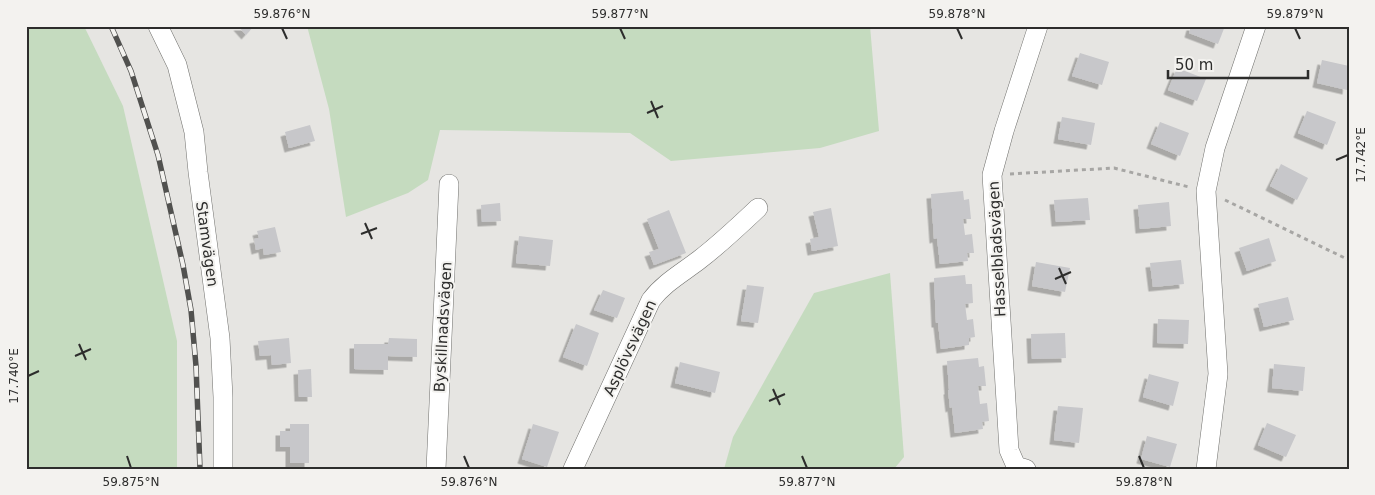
<svg xmlns="http://www.w3.org/2000/svg" width="1375" height="495" font-family="'DejaVu Sans',sans-serif">
<defs>
<filter id="shadow"><feDropShadow dx="-4.5" dy="4.5" stdDeviation="0" flood-color="#0004"/></filter>
</defs>
<rect width="100%" height="100%" fill="#e6e5e2"/>
<!-- green -->
<g fill="#c5dbbf">
<path d="M26 26H84L123 106 177 341V469H26Z"/>
<path d="M307 26H870L879 131 820 148 671 161 630 133 440 130 428 180 408 193 346 217 329 109Z"/>
<path d="M890 273 904 457 894 469H724L733 437 814 293Z"/>
</g>
<!-- building -->
<g fill="#c7c7ca" filter="url(#shadow)">
<path d="M238 26H254L246 35Z"/>
<path d="M1191 26H1225L1218 44 1189 33Z"/>
<path d="M1080 53 1109 62 1102 85 1072 76Z"/>
<path d="M1322 60 1349 66 1347 90 1317 83Z"/>
<path d="M1177 68 1206 79 1197 101 1168 90Z"/>
<path d="M1307 111 1336 122 1327 145 1298 133Z"/>
<path d="M1062 117 1095 123 1091 145 1058 139Z"/>
<path d="M1160 122 1189 133 1180 156 1151 144Z"/>
<path d="M310 125 315 141 289 148 285 132Z"/>
<path d="M1281 164 1308 178 1297 200 1270 186Z"/>
<path d="M963 191 964 200 969 199 971 219H963L965 235 972 234 974 253H967L968 261 940 264 937 238 934 239 931 194Z"/>
<path d="M1088 198 1090 220 1056 222 1054 200Z"/>
<path d="M1169 202 1171 226 1140 229 1138 205Z"/>
<path d="M500 203 501 221 482 222 481 205Z"/>
<path d="M831 208 838 246 812 251 810 239 819 237 813 212Z"/>
<path d="M669 210 686 253 654 265 649 252 659 249 647 219Z"/>
<path d="M275 227 281 252 264 255 263 248 256 250 254 239 259 238 257 231Z"/>
<path d="M519 236 553 240 550 266 516 263Z"/>
<path d="M1269 238 1276 261 1247 271 1239 248Z"/>
<path d="M1181 260 1184 284 1153 287 1150 263Z"/>
<path d="M1036 262 1070 268 1065 292 1032 286Z"/>
<path d="M965 275 966 284H972L973 303 965 304 967 320 973 319 975 337 969 338V345L941 349 938 323H936L934 278Z"/>
<path d="M747 285 764 287 758 323 741 321Z"/>
<path d="M603 290 625 298 617 318 594 310Z"/>
<path d="M1288 297 1294 320 1264 327 1258 304Z"/>
<path d="M1158 319 1189 320 1188 344 1157 343Z"/>
<path d="M576 324 599 333 587 366 563 357Z"/>
<path d="M1065 333 1066 358 1032 359 1031 334Z"/>
<path d="M289 338 291 363 272 365 271 355 260 356 258 341Z"/>
<path d="M389 338 417 339V357L388 356V370L354 369V344H388Z"/>
<path d="M978 358 979 367 984 366 986 386H978L980 404 987 403 989 421 982 422 983 429 955 433 952 407 950 408 948 390H949L947 361Z"/>
<path d="M680 362 720 372 715 393 675 383Z"/>
<path d="M1274 364 1305 367 1303 391 1272 388Z"/>
<path d="M311 369 312 397H299L298 370Z"/>
<path d="M1149 374 1179 382 1173 406 1143 397Z"/>
<path d="M1058 406 1083 408 1079 443 1054 440Z"/>
<path d="M1267 423 1296 435 1286 457 1258 445Z"/>
<path d="M290 424H309V463H290V447H280V431H290Z"/>
<path d="M533 424 559 432 547 467 522 459Z"/>
<path d="M1147 436 1177 444 1170 467 1141 459Z"/>
</g>
<g fill="none" stroke-linecap="round" stroke-linejoin="round">
<!-- minor casing -->
<g stroke="#70706d" stroke-width="20">
<g id="minor">
<path d="M158 26 177 65 194 132 198 172 220 338 223 397V469"/>
<path d="M436 469 449 184"/>
<path d="M573 469 651 300C664 283 682 273 699 260 720 244 739 226 758 208"/>
<path d="M1026 469 1016 466 1009 450 992 175 1004 131 1038 26"/>
<path d="M1206 469 1218 374 1206 191 1215 148 1256 26"/>
</g>
</g>
<!-- path -->
<g stroke="#a7a6a4" stroke-width="3" stroke-dasharray="4 4" stroke-linecap="butt">
<path d="M1010 174 1114 168 1189 187"/>
<path d="M1225 200 1349 260"/>
</g>
<!-- minor -->
<use href="#minor" stroke="#fff" stroke-width="19"/>
<!-- rail casing -->
<g stroke="#51514f" stroke-width="5.5">
<path id="rail" d="M111 26 131 71 158 155 183 265 191 310 196 366 200 469"/>
</g>
<!-- rail -->
<use href="#rail" stroke="#f3f2ef" stroke-width="4" stroke-dasharray="11" stroke-linecap="butt"/>
</g>
<!-- ticks -->
<path fill="none" stroke="#2d2d2c" stroke-width="2" d="M282 28 287 39M620 28 625 39M957 28 962 39M1295 28 1300 39M651 101 658 118M647 113 663 106M1336 160 1348 155M365 223 372 239M361 234 377 228M1059 268 1066 284M1055 279 1071 272M79 344 86 360M75 356 91 349M28 376 39 371M773 389 780 405M769 401 785 394M127 456 131 468M464 456 469 468M802 456 807 468M1139 456 1144 468"/>
<g text-anchor="middle" dominant-baseline="central" stroke-width="4" stroke-linejoin="round" paint-order="stroke">
<!-- street labels -->
<g font-size="15" fill="#2d2d2c" stroke="#f3f2ef">
<text transform="translate(207 244) rotate(82)">Stamvägen</text>
<text transform="translate(997 249) rotate(-93)">Hasselbladsvägen</text>
<text transform="translate(443 327) rotate(-87)">Byskillnadsvägen</text>
<text transform="translate(630 348) rotate(-65)">Asplövsvägen</text>
</g>
</g>
<!-- border -->
<rect width="1375" height="495" fill="none" stroke="#f3f2ef" stroke-width="55"/>
<!-- scale -->
<path d="M1168 70v8h140v-8" fill="none" stroke="#2d2d2c" stroke-width="2.5"/>
<text x="1175" y="70" font-size="15" fill="#2d2d2c" stroke="#f3f2ef" stroke-width="4" paint-order="stroke">50 m</text>
<rect x="28" y="28" width="1320" height="440" fill="none" stroke="#2d2d2c" stroke-width="2"/>
<g font-size="12" text-anchor="middle" fill="#2d2d2c">
<text x="282" y="18">59.876°N</text>
<text x="620" y="18">59.877°N</text>
<text x="957" y="18">59.878°N</text>
<text x="1295" y="18">59.879°N</text>
<text transform="translate(1361 155) rotate(-90)" y="4">17.742°E</text>
<text transform="translate(14 376) rotate(-90)" y="4">17.740°E</text>
<text x="131" y="486">59.875°N</text>
<text x="469" y="486">59.876°N</text>
<text x="807" y="486">59.877°N</text>
<text x="1144" y="486">59.878°N</text>
</g>
</svg>
